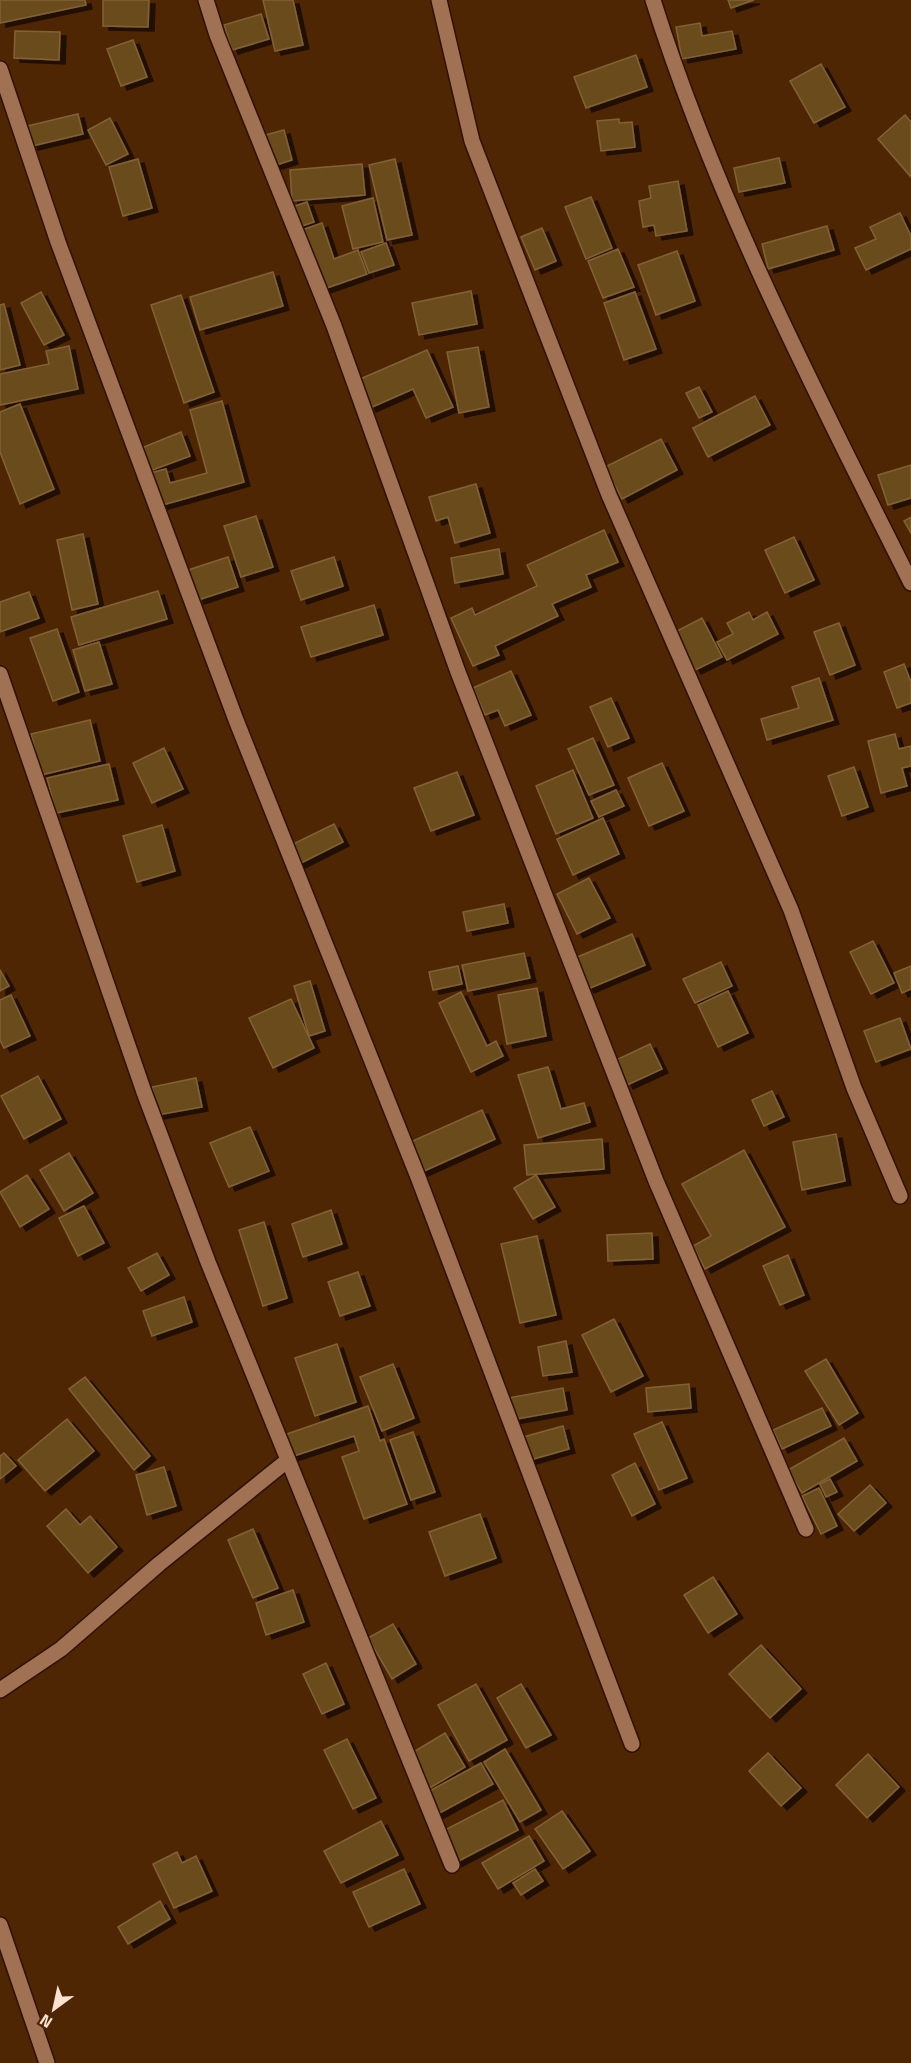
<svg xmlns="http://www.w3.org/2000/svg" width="911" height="2063" font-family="'Titillium Web',sans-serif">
<defs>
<filter id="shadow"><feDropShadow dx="6" dy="4" stdDeviation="0" flood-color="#0009"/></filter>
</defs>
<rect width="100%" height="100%" fill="#4f2604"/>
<!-- building -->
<g fill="#6b4c1e" stroke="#826235" stroke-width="1.5" filter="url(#shadow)">
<path d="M0 0H85L86 5 0 23Z"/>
<path d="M103 0H149L148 27 103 26Z"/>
<path d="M263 0H293L303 45 275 51Z"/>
<path d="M728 0H754L731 8Z"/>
<path d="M261 14 269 39 232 50 224 25Z"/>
<path d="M700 23 702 36 732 31 736 49 682 59 676 27Z"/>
<path d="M15 31 60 32 59 60 14 58Z"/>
<path d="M133 40 147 77 121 86 107 49Z"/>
<path d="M636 55 647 87 586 108 574 77Z"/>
<path d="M821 64 845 107 814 123 790 81Z"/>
<path d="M78 114 83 134 32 146 27 126Z"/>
<path d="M905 115 911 122V177L878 139Z"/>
<path d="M110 118 128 154 106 165 88 130Z"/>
<path d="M619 119V123L632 122 635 147 601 151 597 121Z"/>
<path d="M284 130 292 160 273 166 265 135Z"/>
<path d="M779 158 785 183 739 192 734 168Z"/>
<path d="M138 159 152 208 123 216 109 167Z"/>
<path d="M395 159 412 235 387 240 369 165Z"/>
<path d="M362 164 365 195 292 201 290 170Z"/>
<path d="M678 181 687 231 656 236 654 225 643 227 639 201 651 198 649 186Z"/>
<path d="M591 197 612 248 586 259 565 207Z"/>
<path d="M373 198 383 242 353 249 342 206Z"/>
<path d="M307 202 314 222 296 228 289 208Z"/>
<path d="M900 213 911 236V249L866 270 855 248 876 239 870 227Z"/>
<path d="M322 223 334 259 358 250 367 274 324 289 302 230Z"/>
<path d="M827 226 834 250 768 269 762 244Z"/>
<path d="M542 228 556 261 535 270 521 237Z"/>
<path d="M386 243 394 265 369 273 361 252Z"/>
<path d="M618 249 634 287 603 298 588 261Z"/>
<path d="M677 251 695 301 656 315 638 265Z"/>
<path d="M273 272 283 306 200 330 190 297Z"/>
<path d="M471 291 477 324 419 335 412 303Z"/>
<path d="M41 292 64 335 44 345 21 303Z"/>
<path d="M635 292 656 349 624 360 604 303Z"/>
<path d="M181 295 214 392 184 403 151 305Z"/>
<path d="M4 304 20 365 0 370V305Z"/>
<path d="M69 346 78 389 0 405V374L49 364 46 351Z"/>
<path d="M478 347 489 407 459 413 447 352Z"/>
<path d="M427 350 453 407 426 418 413 389 370 408 358 380Z"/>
<path d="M699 387 712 412 699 418 686 393Z"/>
<path d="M755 396 770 425 708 457 693 428Z"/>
<path d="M222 401 244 482 159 506 150 473 166 469 170 483 207 473 190 410Z"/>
<path d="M20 404 54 489 20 504 0 452V412Z"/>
<path d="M181 432 190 456 147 472 139 449Z"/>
<path d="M661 439 677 470 622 499 605 467Z"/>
<path d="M911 465V498L888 505 878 475Z"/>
<path d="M476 484 490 533 455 543 448 517 436 521 429 497Z"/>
<path d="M256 516 273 567 241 577 224 526Z"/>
<path d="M911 517V533L904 521Z"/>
<path d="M604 530 618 562 586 575 591 587 552 604 558 616 495 646 499 655 473 666 451 618 472 608 475 615 537 586 527 565Z"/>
<path d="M83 534 98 604 72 610 57 540Z"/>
<path d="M794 537 814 580 785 593 765 550Z"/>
<path d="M499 549 503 574 455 583 451 558Z"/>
<path d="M228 557 238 587 198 600 188 570Z"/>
<path d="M334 557 343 586 301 600 291 571Z"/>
<path d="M158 591 167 619 79 645 71 617Z"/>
<path d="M29 592 39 618 0 632V602Z"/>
<path d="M374 605 383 635 311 657 301 627Z"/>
<path d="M749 612 753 620 767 612 778 634 727 660 717 642 733 634 727 623Z"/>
<path d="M702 618 722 657 695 670 675 632Z"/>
<path d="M839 623 855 665 830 675 814 632Z"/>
<path d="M57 629 79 692 53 701 30 638Z"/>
<path d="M99 642 112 684 85 691 73 650Z"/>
<path d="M904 664 911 682V703L897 708 884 672Z"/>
<path d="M511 671 531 715 505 726 498 710 485 715 473 688Z"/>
<path d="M819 678 833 720 767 740 761 719 799 708 792 687Z"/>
<path d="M611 698 629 738 608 747 590 707Z"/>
<path d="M90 720 100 761 41 775 31 734Z"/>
<path d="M895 734 899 749 911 746V766L902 768 907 786 881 793 868 741Z"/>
<path d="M593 738 614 785 589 795 568 749Z"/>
<path d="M164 748 183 789 152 803 133 763Z"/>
<path d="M662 763 684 811 649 826 628 778Z"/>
<path d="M109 764 118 800 56 813 47 778Z"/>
<path d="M854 767 868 807 842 816 828 776Z"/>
<path d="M573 770 593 818 556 834 536 786Z"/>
<path d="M457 772 474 815 431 831 414 788Z"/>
<path d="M616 790 624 806 599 817 591 801Z"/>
<path d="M603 818 619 854 573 875 557 839Z"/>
<path d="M334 824 343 842 299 864 289 846Z"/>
<path d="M162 825 175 871 137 882 123 836Z"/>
<path d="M589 878 610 918 577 934 557 894Z"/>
<path d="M504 904 508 923 467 931 463 912Z"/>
<path d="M632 934 645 965 588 989 575 958Z"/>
<path d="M873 941 894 983 871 994 850 952Z"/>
<path d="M524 953 530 978 468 991 462 965Z"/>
<path d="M721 962 732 986 695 1003 683 979Z"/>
<path d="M458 966 462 984 433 990 429 972Z"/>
<path d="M911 966V989L902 993 894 973Z"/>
<path d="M0 970 9 986 0 991Z"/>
<path d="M310 981 325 1031 309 1036 294 986Z"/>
<path d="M537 988 546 1036 507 1044 498 995Z"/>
<path d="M728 991 748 1033 718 1047 698 1005Z"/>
<path d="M461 992 487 1046 496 1041 503 1056 471 1072 439 1003Z"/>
<path d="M11 995 30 1036 4 1048 0 1040V1000Z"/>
<path d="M291 999 314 1048 273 1068 249 1018Z"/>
<path d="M900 1018 911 1049 876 1062 864 1031Z"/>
<path d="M650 1044 662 1069 627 1085 616 1060Z"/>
<path d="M548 1067 561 1109 584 1103 590 1122 538 1138 518 1075Z"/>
<path d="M38 1076 61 1119 24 1139 1 1096Z"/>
<path d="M196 1078 202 1107 158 1115 152 1087Z"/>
<path d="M772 1091 784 1117 764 1126 752 1100Z"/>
<path d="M482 1110 495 1139 422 1172 408 1143Z"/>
<path d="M250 1127 269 1171 229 1187 210 1143Z"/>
<path d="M836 1134 845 1181 802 1190 793 1142Z"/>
<path d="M602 1139 604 1169 527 1175 524 1145Z"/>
<path d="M744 1150 785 1227 705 1269 693 1246 711 1236 682 1184Z"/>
<path d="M69 1153 93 1193 64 1211 40 1170Z"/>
<path d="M27 1175 49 1209 20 1227 0 1192Z"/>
<path d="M536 1175 555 1207 533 1219 514 1188Z"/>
<path d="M84 1206 104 1243 78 1256 59 1218Z"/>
<path d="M331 1210 342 1244 303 1257 292 1224Z"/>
<path d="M264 1222 287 1298 263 1306 239 1230Z"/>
<path d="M652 1233 653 1259 608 1261 607 1235Z"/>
<path d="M537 1236 556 1315 520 1323 501 1244Z"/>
<path d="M157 1253 169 1275 141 1291 128 1268Z"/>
<path d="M788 1255 804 1295 780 1305 763 1266Z"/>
<path d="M358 1272 370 1306 340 1316 328 1282Z"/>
<path d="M184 1297 192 1322 152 1336 143 1311Z"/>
<path d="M614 1319 643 1376 611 1392 582 1335Z"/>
<path d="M566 1341 572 1372 543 1376 538 1347Z"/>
<path d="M337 1344 356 1402 315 1416 295 1358Z"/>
<path d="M826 1359 858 1413 839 1425 805 1371Z"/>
<path d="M393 1364 414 1418 382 1431 360 1377Z"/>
<path d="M85 1377 150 1456 134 1470 69 1389Z"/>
<path d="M689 1384 691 1408 648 1412 646 1388Z"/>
<path d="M563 1388 567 1410 512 1420 508 1398Z"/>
<path d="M368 1406 380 1441 384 1439 407 1504 364 1519 342 1457 359 1451 354 1436 291 1457 284 1435Z"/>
<path d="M822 1408 831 1426 782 1449 773 1430Z"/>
<path d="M67 1419 94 1451 45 1491 18 1460Z"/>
<path d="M662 1422 687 1478 659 1490 634 1434Z"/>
<path d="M563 1426 569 1449 530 1460 523 1437Z"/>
<path d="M413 1432 435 1492 411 1500 390 1440Z"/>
<path d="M844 1438 857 1461 802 1493 788 1470Z"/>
<path d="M4 1453 16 1466 0 1479V1456Z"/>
<path d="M635 1463 655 1504 632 1516 612 1475Z"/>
<path d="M164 1467 176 1506 147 1515 136 1475Z"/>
<path d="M830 1479 837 1492 826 1497 820 1484Z"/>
<path d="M870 1485 886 1503 854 1531 838 1514Z"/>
<path d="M819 1488 837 1526 821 1534 802 1496Z"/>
<path d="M66 1509 80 1525 90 1516 117 1547 88 1573 47 1526Z"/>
<path d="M480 1514 496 1558 445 1576 429 1532Z"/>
<path d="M253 1529 278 1588 253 1598 228 1540Z"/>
<path d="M713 1577 737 1614 708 1633 684 1595Z"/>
<path d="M293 1590 304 1622 266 1635 256 1603Z"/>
<path d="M393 1624 416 1664 392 1679 368 1638Z"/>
<path d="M761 1645 801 1689 770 1718 729 1674Z"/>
<path d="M326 1663 344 1704 322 1714 303 1674Z"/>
<path d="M476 1684 507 1740 469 1761 438 1705Z"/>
<path d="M521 1684 551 1735 526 1748 497 1698Z"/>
<path d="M445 1733 465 1767 430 1788 410 1754Z"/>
<path d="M347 1739 376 1798 353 1809 324 1750Z"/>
<path d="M505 1749 541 1810 520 1822 484 1762Z"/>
<path d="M768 1753 801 1788 781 1806 749 1771Z"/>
<path d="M868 1754 899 1787 867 1818 836 1785Z"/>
<path d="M481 1763 493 1784 436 1815 424 1794Z"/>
<path d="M503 1800 518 1830 455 1863 439 1833Z"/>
<path d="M562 1811 590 1851 563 1869 535 1829Z"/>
<path d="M381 1821 398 1855 341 1883 324 1851Z"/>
<path d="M529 1836 544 1861 498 1889 482 1863Z"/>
<path d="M177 1852 182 1863 196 1856 212 1891 174 1908 153 1864Z"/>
<path d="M404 1869 420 1904 369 1927 353 1892Z"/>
<path d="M535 1869 543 1881 521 1895 513 1883Z"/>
<path d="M160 1901 170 1919 128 1944 118 1927Z"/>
</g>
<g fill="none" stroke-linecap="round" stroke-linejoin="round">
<!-- street casing -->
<g stroke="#2e1100" stroke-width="18">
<g id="street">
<path d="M206 0 217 35 334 326 458 672 656 1181 806 1529"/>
<path d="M439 0 472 141 609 495 791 910 854 1088 900 1196"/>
<path d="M653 0C717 203 816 393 911 583"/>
<path d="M0 69 58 242 236 720 418 1177 632 1744"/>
<path d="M0 674 144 1092 208 1262 452 1865"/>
<path d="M0 1690 61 1649 159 1564 288 1460"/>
<path d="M0 1925 47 2063"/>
</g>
</g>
<!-- street -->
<use href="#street" stroke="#a07152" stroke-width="15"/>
</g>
<!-- north arrow -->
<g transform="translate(54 2009) rotate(213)" stroke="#4f2604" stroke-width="4.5" paint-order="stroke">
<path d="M0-4.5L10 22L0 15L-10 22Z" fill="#fce2d0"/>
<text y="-9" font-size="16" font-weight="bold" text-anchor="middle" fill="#fce2d0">N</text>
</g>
</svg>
